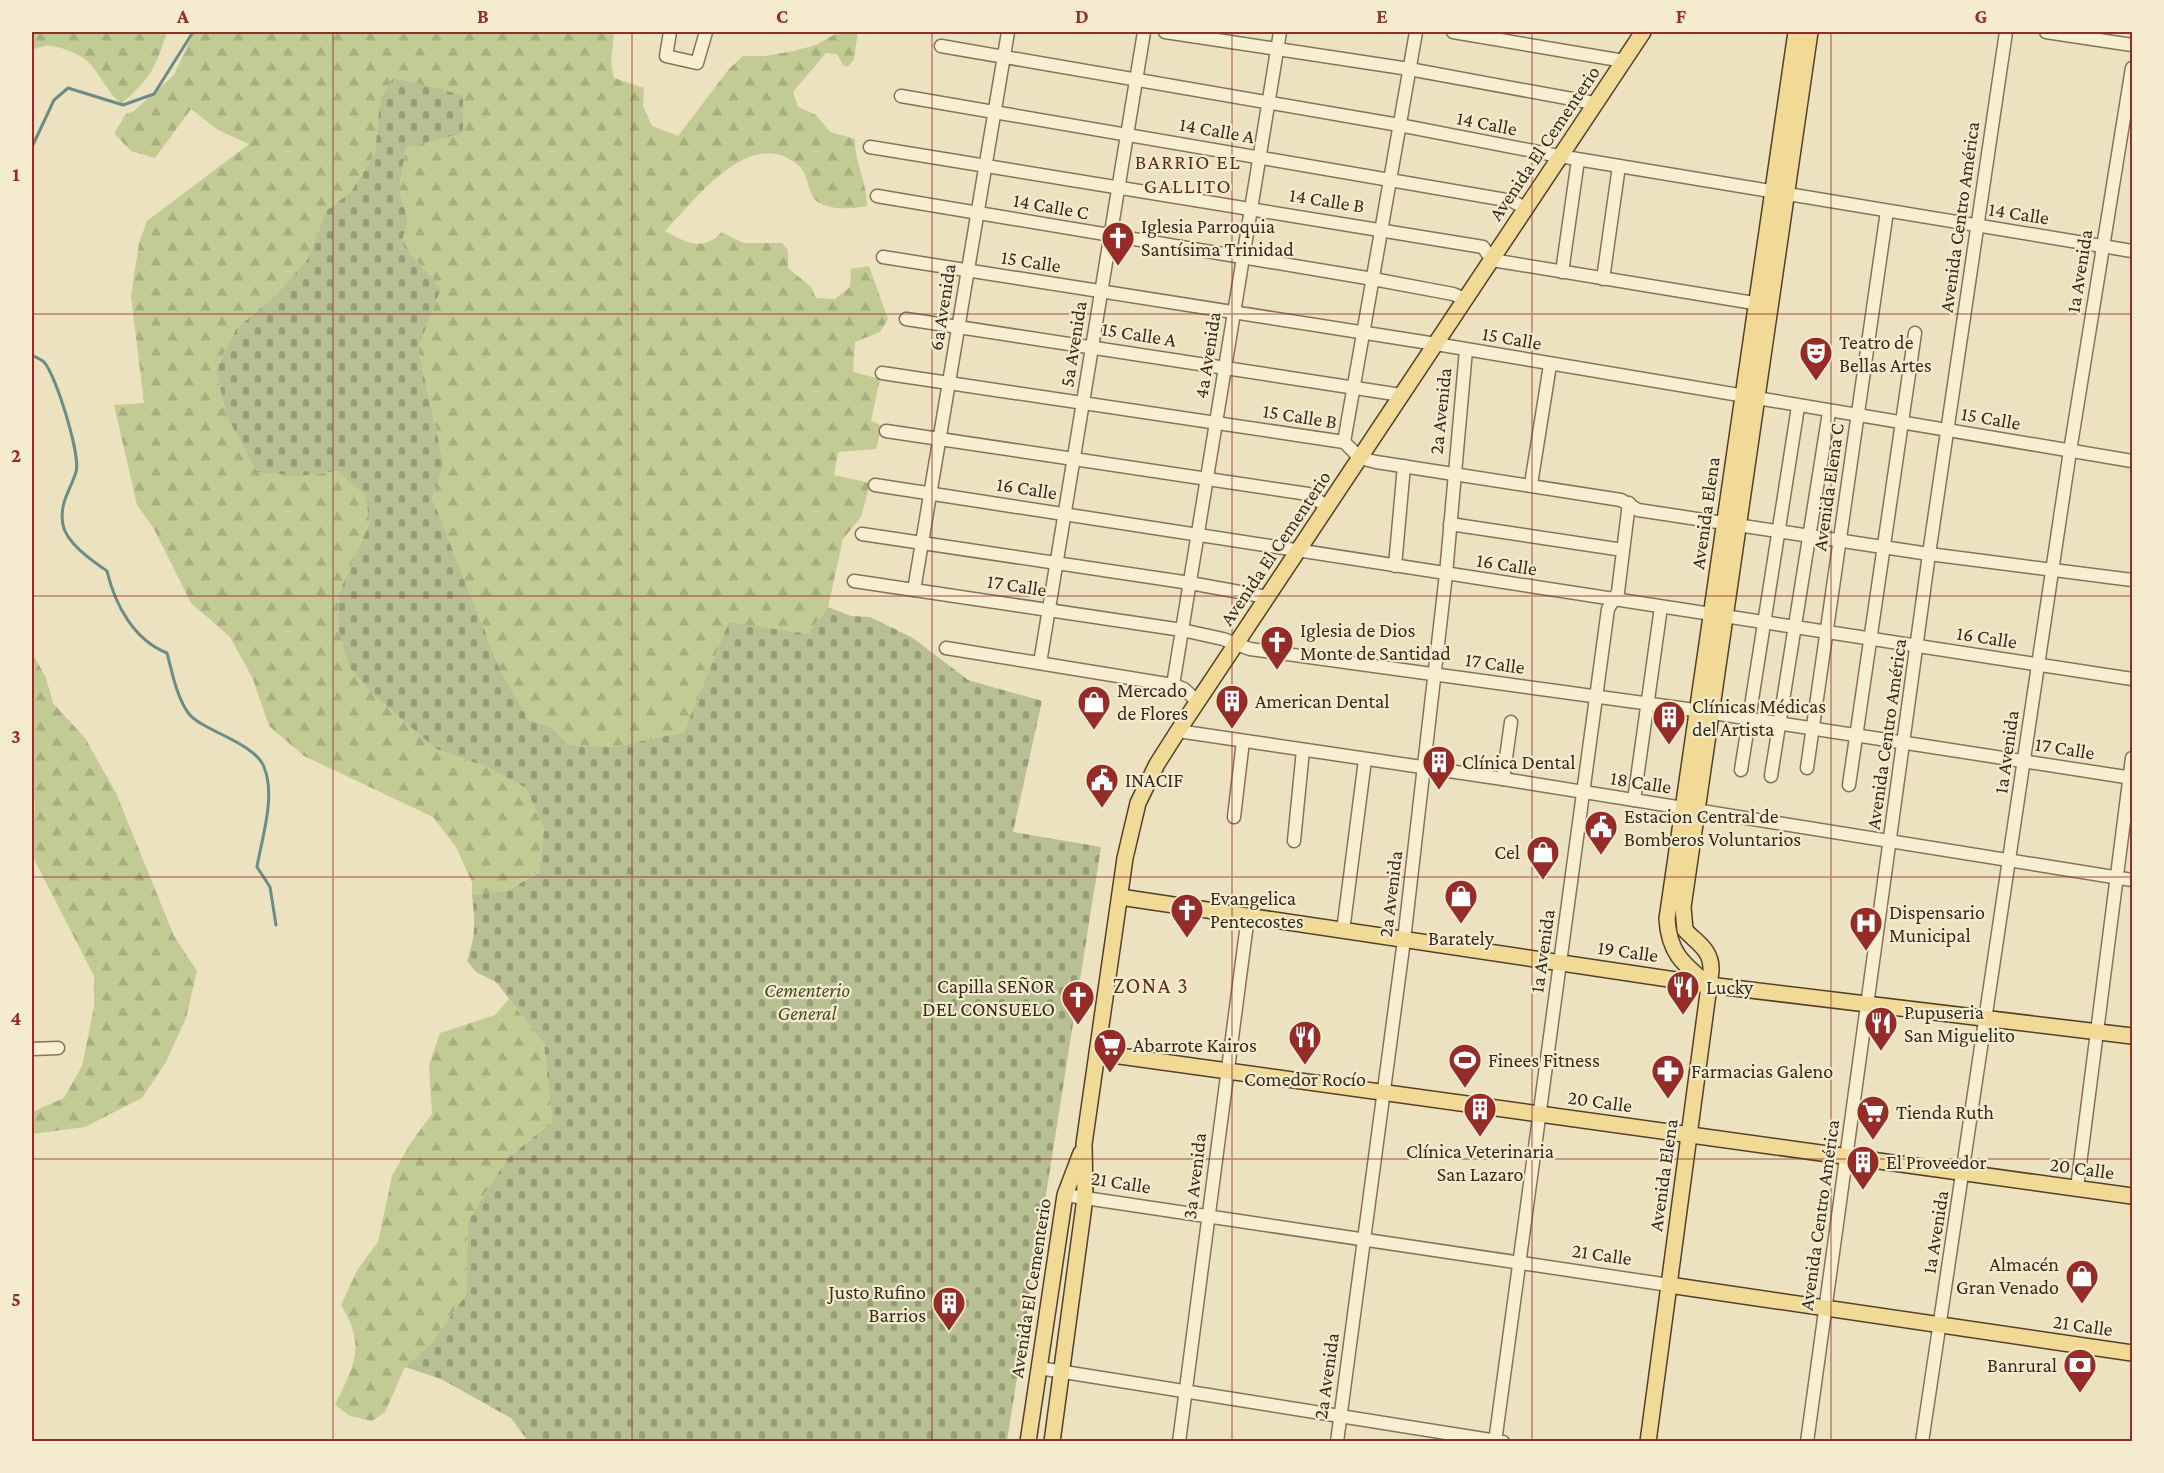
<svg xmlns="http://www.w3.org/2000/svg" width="2164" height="1473" font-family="'Crimson Pro',serif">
<defs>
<pattern id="forest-firs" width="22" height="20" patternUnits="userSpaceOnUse" patternTransform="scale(1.5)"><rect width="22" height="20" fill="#c2cb94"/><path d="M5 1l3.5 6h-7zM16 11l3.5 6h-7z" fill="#a7ae7f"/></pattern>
<pattern id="cemetery-stones" width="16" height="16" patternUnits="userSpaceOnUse" patternTransform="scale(1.5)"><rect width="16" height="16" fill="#b8c093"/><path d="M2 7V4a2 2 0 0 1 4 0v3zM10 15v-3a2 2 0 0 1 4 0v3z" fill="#969c77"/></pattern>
</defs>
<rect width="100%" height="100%" fill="#ede2bf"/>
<!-- forest -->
<g fill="url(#forest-firs)">
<path d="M32 32H167C155 69 151 78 121 104 97 81 98 59 64 49 50 44 45 45 32 50Z"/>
<path d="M194 32H614L611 62 614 78 644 88 643 106 652 126 678 136 729 69 743 56H765L794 51 816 45 839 32H858L854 59 848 67 843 65 837 54 826 53 793 92 798 107 816 115 830 132 855 139C854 160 867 182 867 206 852 209 820 212 812 195 807 185 807 173 799 166 751 123 695 200 665 231 687 243 702 252 722 232L743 243H782L788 250V268L811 287 816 298 835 299 850 287 851 269 869 266 888 319 880 332 855 342 853 372 880 379 871 421 882 426 876 449 838 452 834 475 870 483 861 517 843 539 828 607 808 634 729 623 684 732 614 747 569 745 551 727 529 720 501 672 432 498 444 465 418 349 441 288 401 244 408 220 399 189 406 148 380 100 375 153 351 192 326 211 308 259 276 295 236 329 216 370 226 414 300 476 338 471 365 496 370 522 339 593 338 628 375 696 436 749 487 767 526 788 544 829 539 871 509 890 472 895V882L456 847 433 817 304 756 269 726 253 679 230 637 191 603 153 527 137 505 114 405 144 403 131 296 139 243 147 221 249 144 218 130 191 109 155 158 131 151 114 133 126 114 134 111 174 75Z"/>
<path d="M32 652 46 678 53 703 85 738 116 793 174 936 197 971 186 1018 166 1062 142 1098 85 1127 32 1134V1112L64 1098 82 1066 94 1007V976L32 855 35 802 32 801Z"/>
<path d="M509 999 544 1044 552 1122 508 1158 468 1220 466 1295 431 1343 405 1367 385 1412 372 1421 350 1416 335 1405C355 1364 366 1346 341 1305L358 1269 378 1242 392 1176 410 1144 432 1114 429 1065 440 1033 495 1015Z"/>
</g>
<!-- cemetery -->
<path fill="url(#cemetery-stones)" d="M393 78 463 95V133L406 148 399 189 408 220 401 244 441 288 418 349 444 465 432 498 501 672 529 720 551 727 569 745 614 747 684 732 729 622 808 634 828 607 851 616 870 617 913 638 968 680 1042 701 1013 832 1101 847 1007 1441H528L511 1418 441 1379 405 1367 431 1343 466 1295 468 1220 508 1158 552 1122 544 1044 496 982 476 972 467 961C476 935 475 922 472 895L509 890 539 872 544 829 526 788 487 767 436 749 375 696 350 668 338 628 339 593 370 522 365 496 338 471 300 476 257 472 226 414 216 370 236 329 276 295 308 259 326 211 351 192 375 153 380 100Z"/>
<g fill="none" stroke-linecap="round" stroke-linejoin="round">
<!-- stream -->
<g stroke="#6a8d86" stroke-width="3">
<path d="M32 147 54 100 68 88 123 105 154 94 193 32"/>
<path d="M32 355C35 357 41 359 44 362 56 375 81 456 76 472 70 491 59 503 63 525 66 543 94 562 107 571 115 605 134 640 167 653 172 672 177 698 189 714 203 731 254 742 264 767 276 796 262 837 257 867L270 887 276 925"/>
</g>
<!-- minor casing -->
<g stroke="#867258" stroke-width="15">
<g id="minor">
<path d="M670 32 666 56 697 63 706 32"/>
<path d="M1165 32 1409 69 1594 103"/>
<path d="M1453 32 1624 61"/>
<path d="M2046 32 2132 45"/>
<path d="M941 46 1399 125 1559 156 2132 251"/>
<path d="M901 96 1512 201 1525 208"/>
<path d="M870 147 1483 247 1492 260 1766 305"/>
<path d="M877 196 1373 279 1453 294 1465 299"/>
<path d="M883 257 1436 344 2132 461"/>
<path d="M1562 272 1578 160"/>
<path d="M1603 279 1619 166"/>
<path d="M906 319 1401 395"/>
<path d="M882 373 1344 442 1360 458 1376 462 1621 500 1638 510 1929 554 2132 580"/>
<path d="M886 431 1308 494 1328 507"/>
<path d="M1344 442 1416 32"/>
<path d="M1531 484 1550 365"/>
<path d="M875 485 2132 679"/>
<path d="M1450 524 1623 550"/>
<path d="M862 534 1190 583 1267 597"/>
<path d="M1395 566 1404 466"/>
<path d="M854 581 1182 630 1223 639 1250 649 1687 709 2132 778"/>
<path d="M914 590 1008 32"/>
<path d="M946 648 1173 685 1184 689 1198 702"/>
<path d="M1040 663 1144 32"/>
<path d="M1173 685 1280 32"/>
<path d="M1178 731 1503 779 2132 880"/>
<path d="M1807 768 1887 211"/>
<path d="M1741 770 1798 407"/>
<path d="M1771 776 1829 412"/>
<path d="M1503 779 1511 722"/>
<path d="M1849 785 1915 333"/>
<path d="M1634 800 1661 607"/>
<path d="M1234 817 1243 741"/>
<path d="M1294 841 1303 750"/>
<path d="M1343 931 1365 760"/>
<path d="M32 1049 58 1048"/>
<path d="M2077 1188 2132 758"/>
<path d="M1065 1195 1669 1285"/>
<path d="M1039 1368 1503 1442"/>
<path d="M1179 1442 1248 916"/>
<path d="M1337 1442 1404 940 1446 574 1466 350"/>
<path d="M1495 1442 1608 609 1618 592 1629 503"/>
<path d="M1807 1442 1929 554 2006 32"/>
<path d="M1922 1442 2070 451 2132 68"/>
</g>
</g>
<!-- major casing -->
<g stroke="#53402c" stroke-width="18">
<g id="major">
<path d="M1120 897 1709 985 2132 1036"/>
<path d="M1706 983C1682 963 1669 952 1667 919L1796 32"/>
<path d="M1098 1053 2132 1196"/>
<path d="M1669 1285 2132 1353"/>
<path d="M1028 1442 1065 1195 1081 1153"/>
<path d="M1052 1442 1085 1198 1084 1144 1125 858 1138 803 1157 764 1178 731 1643 32"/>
<path d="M1648 1442 1711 971C1712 950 1698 944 1685 930L1683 907 1810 32"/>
</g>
</g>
<!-- minor -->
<use href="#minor" stroke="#f8efd2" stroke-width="12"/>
<!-- major -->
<use href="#major" stroke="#f1d996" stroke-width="15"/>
</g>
<!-- grid -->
<path fill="none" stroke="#952c28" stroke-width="1.5" stroke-opacity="0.55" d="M333 32V1442M632 32V1442M932 32V1442M1232 32V1442M1532 32V1442M1831 32V1442M32 314H2132M32 596H2132M32 877H2132M32 1159H2132"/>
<!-- icons -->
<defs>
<g id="church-pin" transform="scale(1.725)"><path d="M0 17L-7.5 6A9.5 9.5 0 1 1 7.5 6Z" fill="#952c28" stroke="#f5eccf"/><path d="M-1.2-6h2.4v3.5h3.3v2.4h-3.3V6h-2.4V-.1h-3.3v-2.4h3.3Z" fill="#fff"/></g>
<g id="theatre-pin" transform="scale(1.725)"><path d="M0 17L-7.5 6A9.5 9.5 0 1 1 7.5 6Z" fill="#952c28" stroke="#f5eccf"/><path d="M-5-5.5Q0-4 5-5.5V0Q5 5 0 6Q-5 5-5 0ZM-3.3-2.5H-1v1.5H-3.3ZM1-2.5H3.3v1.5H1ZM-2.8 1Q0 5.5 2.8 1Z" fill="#fff"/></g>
<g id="building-pin" transform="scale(1.725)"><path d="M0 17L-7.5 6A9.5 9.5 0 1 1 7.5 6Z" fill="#952c28" stroke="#f5eccf"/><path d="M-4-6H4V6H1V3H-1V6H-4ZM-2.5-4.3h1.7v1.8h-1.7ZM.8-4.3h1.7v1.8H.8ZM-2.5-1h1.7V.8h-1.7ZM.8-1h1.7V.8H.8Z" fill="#fff"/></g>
<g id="shop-pin" transform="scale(1.725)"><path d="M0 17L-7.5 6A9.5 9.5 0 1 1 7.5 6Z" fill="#952c28" stroke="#f5eccf"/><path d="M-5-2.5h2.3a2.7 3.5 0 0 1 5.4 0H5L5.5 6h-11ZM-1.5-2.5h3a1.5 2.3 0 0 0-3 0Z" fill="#fff"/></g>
<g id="civic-pin" transform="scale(1.725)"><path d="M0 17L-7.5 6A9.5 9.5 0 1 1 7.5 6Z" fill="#952c28" stroke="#f5eccf"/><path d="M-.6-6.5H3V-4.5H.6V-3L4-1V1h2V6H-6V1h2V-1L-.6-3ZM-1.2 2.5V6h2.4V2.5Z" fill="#fff"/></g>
<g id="hospital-pin" transform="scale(1.725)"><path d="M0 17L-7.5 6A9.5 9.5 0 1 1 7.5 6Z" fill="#952c28" stroke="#f5eccf"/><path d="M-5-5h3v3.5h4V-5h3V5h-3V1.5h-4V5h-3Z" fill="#fff"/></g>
<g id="restaurant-pin" transform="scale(1.725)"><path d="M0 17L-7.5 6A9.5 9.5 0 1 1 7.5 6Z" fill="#952c28" stroke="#f5eccf"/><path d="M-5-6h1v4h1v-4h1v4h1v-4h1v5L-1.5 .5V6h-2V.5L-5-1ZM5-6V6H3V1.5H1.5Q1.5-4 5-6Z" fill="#fff"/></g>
<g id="supermarket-pin" transform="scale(1.725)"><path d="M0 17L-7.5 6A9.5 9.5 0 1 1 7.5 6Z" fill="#952c28" stroke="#f5eccf"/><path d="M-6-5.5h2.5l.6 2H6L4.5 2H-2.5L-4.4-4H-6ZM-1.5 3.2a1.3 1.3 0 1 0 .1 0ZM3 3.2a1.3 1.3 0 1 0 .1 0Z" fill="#fff"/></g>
<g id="stadium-pin" transform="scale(1.725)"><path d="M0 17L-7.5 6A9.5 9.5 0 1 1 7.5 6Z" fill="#952c28" stroke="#f5eccf"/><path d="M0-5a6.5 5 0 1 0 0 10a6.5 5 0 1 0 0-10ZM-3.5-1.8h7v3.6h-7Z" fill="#fff"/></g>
<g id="pharmacy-pin" transform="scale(1.725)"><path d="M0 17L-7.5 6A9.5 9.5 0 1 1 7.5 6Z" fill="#952c28" stroke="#f5eccf"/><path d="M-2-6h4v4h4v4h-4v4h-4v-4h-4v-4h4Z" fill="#fff"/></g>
<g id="bank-pin" transform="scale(1.725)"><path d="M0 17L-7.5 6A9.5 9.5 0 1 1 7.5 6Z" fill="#952c28" stroke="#f5eccf"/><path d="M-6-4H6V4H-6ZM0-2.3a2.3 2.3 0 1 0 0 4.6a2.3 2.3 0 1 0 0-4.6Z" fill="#fff"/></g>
</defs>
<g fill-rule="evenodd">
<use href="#church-pin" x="1118" y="238"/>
<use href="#theatre-pin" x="1816" y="353"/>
<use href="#church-pin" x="1277" y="642"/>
<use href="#building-pin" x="1232" y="701"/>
<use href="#shop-pin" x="1094" y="702"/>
<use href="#building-pin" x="1669" y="717"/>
<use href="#building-pin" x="1439" y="762"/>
<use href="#civic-pin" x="1102" y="780"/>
<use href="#civic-pin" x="1601" y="827"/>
<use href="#shop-pin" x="1543" y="852"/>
<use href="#shop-pin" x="1461" y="896"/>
<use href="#church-pin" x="1187" y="910"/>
<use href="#hospital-pin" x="1866" y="923"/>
<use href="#restaurant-pin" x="1683" y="987"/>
<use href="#church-pin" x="1078" y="997"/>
<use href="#restaurant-pin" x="1881" y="1023"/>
<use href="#restaurant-pin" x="1305" y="1037"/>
<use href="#supermarket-pin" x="1110" y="1045"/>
<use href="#stadium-pin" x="1465" y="1060"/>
<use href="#pharmacy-pin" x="1668" y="1071"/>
<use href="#building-pin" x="1480" y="1109"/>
<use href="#supermarket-pin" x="1873" y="1112"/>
<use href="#building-pin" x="1863" y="1162"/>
<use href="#shop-pin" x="2082" y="1276"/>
<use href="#building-pin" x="949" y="1303"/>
<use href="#bank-pin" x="2080" y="1365"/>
</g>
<g text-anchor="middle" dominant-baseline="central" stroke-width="4.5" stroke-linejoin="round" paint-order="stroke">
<!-- street labels -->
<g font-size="20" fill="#362a1c" stroke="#f5eccf">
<text transform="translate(1487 123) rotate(11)">14 Calle</text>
<text transform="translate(1217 130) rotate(10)">14 Calle A</text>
<text transform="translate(1544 143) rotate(-56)">Avenida El Cementerio</text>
<text transform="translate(1327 200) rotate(9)">14 Calle B</text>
<text transform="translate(1051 206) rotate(10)">14 Calle C</text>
<text transform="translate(2019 213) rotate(9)">14 Calle</text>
<text transform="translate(1959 217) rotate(-82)">Avenida Centro América</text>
<text transform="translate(1031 261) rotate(9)">15 Calle</text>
<text transform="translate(2079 271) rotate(-81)">1a Avenida</text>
<text transform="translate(942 307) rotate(-81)">6a Avenida</text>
<text transform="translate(1139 334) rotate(9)">15 Calle A</text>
<text transform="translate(1512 338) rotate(10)">15 Calle</text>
<text transform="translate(1073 344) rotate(-81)">5a Avenida</text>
<text transform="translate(1207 355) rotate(-81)">4a Avenida</text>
<text transform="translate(1440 411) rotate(-84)">2a Avenida</text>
<text transform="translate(1300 416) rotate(9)">15 Calle B</text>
<text transform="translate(1991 418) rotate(10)">15 Calle</text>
<text transform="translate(1828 487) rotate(-82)">Avenida Elena C</text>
<text transform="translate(1027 488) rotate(9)">16 Calle</text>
<text transform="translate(1705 513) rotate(-82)">Avenida Elena</text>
<text transform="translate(1275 548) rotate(-56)">Avenida El Cementerio</text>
<text transform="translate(1507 564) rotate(9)">16 Calle</text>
<text transform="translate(1017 585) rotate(9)">17 Calle</text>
<text transform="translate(1987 637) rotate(9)">16 Calle</text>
<text transform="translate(1495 663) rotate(8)">17 Calle</text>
<text transform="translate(1886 734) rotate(-82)">Avenida Centro América</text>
<text transform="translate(2065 748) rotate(9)">17 Calle</text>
<text transform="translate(2006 752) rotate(-82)">1a Avenida</text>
<text transform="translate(1641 782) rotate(9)">18 Calle</text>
<text transform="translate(1390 894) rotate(-83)">2a Avenida</text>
<text transform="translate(1542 951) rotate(-82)">1a Avenida</text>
<text transform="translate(1628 951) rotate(8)">19 Calle</text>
<text transform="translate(1600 1101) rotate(8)">20 Calle</text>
<text transform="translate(2082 1168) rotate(8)">20 Calle</text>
<text transform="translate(1663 1175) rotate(-82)">Avenida Elena</text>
<text transform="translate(1194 1176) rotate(-83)">3a Avenida</text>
<text transform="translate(1121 1182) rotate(9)">21 Calle</text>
<text transform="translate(1819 1215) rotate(-82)">Avenida Centro América</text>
<text transform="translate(1935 1232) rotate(-81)">1a Avenida</text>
<text transform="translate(1602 1254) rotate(8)">21 Calle</text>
<text transform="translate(1030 1288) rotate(-81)">Avenida El Cementerio</text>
<text transform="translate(2083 1325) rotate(8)">21 Calle</text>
<text transform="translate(1326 1376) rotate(-82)">2a Avenida</text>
</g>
<!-- poi labels -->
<g font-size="20" fill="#362a1c" stroke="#f5eccf" text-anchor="start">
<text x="1141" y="226">Iglesia Parroquia<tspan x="1141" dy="23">Santísima Trinidad</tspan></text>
<text x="1839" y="342">Teatro de<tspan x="1839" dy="23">Bellas Artes</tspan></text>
<text x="1300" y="630">Iglesia de Dios<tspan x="1300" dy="23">Monte de Santidad</tspan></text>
<text x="1117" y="690">Mercado<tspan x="1117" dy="23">de Flores</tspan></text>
<text x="1255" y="701">American Dental</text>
<text x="1692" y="706">Clínicas Médicas<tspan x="1692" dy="23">del Artista</tspan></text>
<text x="1462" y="762">Clínica Dental</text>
<text x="1125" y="780">INACIF</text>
<text x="1624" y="816">Estacion Central de<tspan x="1624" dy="23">Bomberos Voluntarios</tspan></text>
<text x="1520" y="852" text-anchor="end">Cel</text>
<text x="1210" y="898">Evangelica<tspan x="1210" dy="23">Pentecostes</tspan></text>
<text x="1889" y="912">Dispensario<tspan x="1889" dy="23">Municipal</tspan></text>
<text x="1461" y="938" text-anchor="middle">Barately</text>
<text x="1055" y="986" text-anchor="end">Capilla SEÑOR<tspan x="1055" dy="23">DEL CONSUELO</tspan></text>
<text x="1706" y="987">Lucky</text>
<text x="1904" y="1012">Pupuseria<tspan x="1904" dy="23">San Miguelito</tspan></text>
<text x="1133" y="1045">Abarrote Kairos</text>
<text x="1488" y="1060">Finees Fitness</text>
<text x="1691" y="1071">Farmacias Galeno</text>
<text x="1305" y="1079" text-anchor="middle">Comedor Rocío</text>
<text x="1896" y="1112">Tienda Ruth</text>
<text x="1480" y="1151" text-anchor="middle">Clínica Veterinaria<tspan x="1480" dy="23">San Lazaro</tspan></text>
<text x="1886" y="1162">El Proveedor</text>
<text x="2059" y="1264" text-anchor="end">Almacén<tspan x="2059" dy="23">Gran Venado</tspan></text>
<text x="926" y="1292" text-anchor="end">Justo Rufino<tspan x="926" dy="23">Barrios</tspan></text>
<text x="2057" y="1365" text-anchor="end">Banrural</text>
</g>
<!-- park labels -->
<g font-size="20" font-style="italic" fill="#445223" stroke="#f5eccf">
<text x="807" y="990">Cementerio<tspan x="807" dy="23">General</tspan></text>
</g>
<!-- neighbourhood labels -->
<g font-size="21" letter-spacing="1.5" fill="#622e1c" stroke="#f5eccf">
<text x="1188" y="162">BARRIO EL<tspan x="1188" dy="24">GALLITO</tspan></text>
</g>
<!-- quarter labels -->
<g font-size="22" letter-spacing="1.5" fill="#622e1c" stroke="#f5eccf">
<text x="1151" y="985">ZONA 3</text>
</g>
</g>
<!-- border -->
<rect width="2164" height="1473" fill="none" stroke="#f5eccf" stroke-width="66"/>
<rect x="33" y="33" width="2098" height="1407" fill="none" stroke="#952c28" stroke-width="2"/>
<g font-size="20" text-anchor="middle" font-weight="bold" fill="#952c28">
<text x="183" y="23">A</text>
<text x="483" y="23">B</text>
<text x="782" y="23">C</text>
<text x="1082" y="23">D</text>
<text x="1382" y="23">E</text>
<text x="1681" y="23">F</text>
<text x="1981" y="23">G</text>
<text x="16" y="181">1</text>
<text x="16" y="462">2</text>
<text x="16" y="743">3</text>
<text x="16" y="1025">4</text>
<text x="16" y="1306">5</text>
</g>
</svg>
